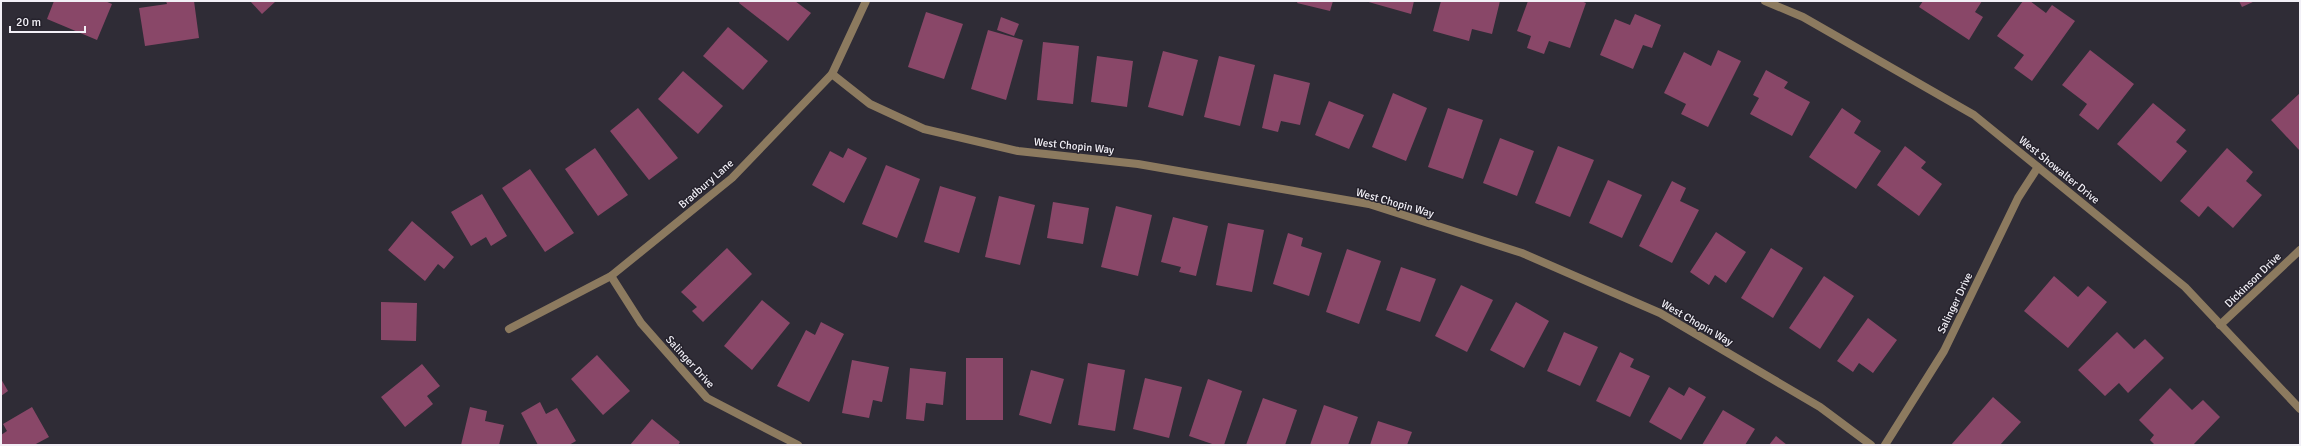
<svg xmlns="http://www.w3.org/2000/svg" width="2301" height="446" font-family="Signika,sans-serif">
<rect width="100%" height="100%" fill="#2f2c36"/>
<!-- building -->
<g fill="#894768">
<path d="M54 1H105L112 4 97 40 47 19Z"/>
<path d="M166 1H194L199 38 145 46 139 8 167 4Z"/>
<path d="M250 1H276L262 14Z"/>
<path d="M740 1H795L811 13 788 41 739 3Z"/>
<path d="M1298 1H1333L1330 11 1297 3Z"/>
<path d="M1365 1H1414L1411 14Z"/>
<path d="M1441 1H1500L1492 34 1472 29 1469 41 1433 31Z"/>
<path d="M1528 1H1581L1586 3 1570 48 1549 41 1544 54 1527 48 1531 36 1517 31Z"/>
<path d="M1923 1H1982L1975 12 1983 17 1969 40 1919 7Z"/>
<path d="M2023 1H2030L2046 13 2052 5 2075 21 2032 81 2014 68 2024 55 1997 36Z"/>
<path d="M2239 1H2255L2242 7Z"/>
<path d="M926 12 963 24 944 79 908 67Z"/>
<path d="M1635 14 1661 25 1652 48 1643 45 1633 69 1600 55 1615 19 1630 25Z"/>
<path d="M1001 17 1019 24 1014 36 997 30Z"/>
<path d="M728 27 768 61 743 90 703 56Z"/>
<path d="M988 30 1023 40 1006 100 971 89Z"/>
<path d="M1043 42 1079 46 1073 104 1037 100Z"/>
<path d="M1718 50 1741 61 1708 127 1681 114 1686 104 1664 93 1684 52 1711 66Z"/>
<path d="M2090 50 2134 84 2098 130 2079 115 2087 104 2062 85Z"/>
<path d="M1163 51 1198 60 1183 116 1148 107Z"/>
<path d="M1097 56 1133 61 1127 107 1091 102Z"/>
<path d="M1219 56 1255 65 1240 126 1204 117Z"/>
<path d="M1766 70 1788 82 1784 88 1810 102 1792 136 1750 114 1759 98 1753 95Z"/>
<path d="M683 71 723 106 698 134 658 99Z"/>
<path d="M1274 74 1310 83 1300 125 1281 121 1278 132 1262 128Z"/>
<path d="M1393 93 1427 108 1406 161 1372 147Z"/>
<path d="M2300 93V151L2271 120Z"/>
<path d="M1329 101 1364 115 1349 149 1315 135Z"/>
<path d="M2153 103 2186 130 2176 142 2187 151 2161 182 2117 144Z"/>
<path d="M638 108 678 158 649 180 610 131Z"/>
<path d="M1448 108 1483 120 1463 179 1428 167Z"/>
<path d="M1842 108 1861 121 1854 133 1881 151 1856 189 1809 157Z"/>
<path d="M1500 138 1534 151 1517 196 1483 183Z"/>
<path d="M1558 146 1594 160 1570 217 1535 203Z"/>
<path d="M1905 146 1926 162 1921 168 1942 184 1919 216 1877 185Z"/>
<path d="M595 148 628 195 598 216 565 169Z"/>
<path d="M848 148 867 158 844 203 812 185 830 151 843 158Z"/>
<path d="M2227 148 2253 172 2246 181 2262 195 2233 228 2208 206 2199 217 2180 201Z"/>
<path d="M886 165 920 179 897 238 862 224Z"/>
<path d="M530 169 574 233 545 252 502 188Z"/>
<path d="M1608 180 1642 195 1622 238 1589 223Z"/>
<path d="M1672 181 1686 188 1680 201 1699 210 1672 263 1639 246Z"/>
<path d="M940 186 976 197 959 253 924 242Z"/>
<path d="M482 194 507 236 491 246 486 237 471 246 451 212Z"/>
<path d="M999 196 1035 205 1020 265 985 257Z"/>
<path d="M1053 202 1089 208 1083 244 1047 238Z"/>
<path d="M1116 206 1152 215 1138 276 1101 267Z"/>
<path d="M1173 217 1208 226 1196 276 1179 272 1181 267 1161 262Z"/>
<path d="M412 221 454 257 444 269 438 264 425 281 388 250Z"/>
<path d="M1228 223 1264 230 1252 292 1216 285Z"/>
<path d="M1716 232 1746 252 1726 283 1715 275 1709 285 1690 272Z"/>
<path d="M1288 233 1303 238 1301 246 1322 253 1309 296 1273 284Z"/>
<path d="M727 248 752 274 703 322 692 311 697 307 681 292Z"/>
<path d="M1771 248 1803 268 1773 318 1741 298Z"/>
<path d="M1347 249 1381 261 1359 324 1326 312Z"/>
<path d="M1401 267 1436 279 1420 322 1386 310Z"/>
<path d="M1824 276 1854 296 1820 349 1789 328Z"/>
<path d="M2054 276 2078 297 2088 286 2107 302 2068 348 2024 311Z"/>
<path d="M1461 285 1493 300 1467 352 1435 336Z"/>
<path d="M762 300 790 323 752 370 724 346Z"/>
<path d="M381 302 417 303 416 341 381 340Z"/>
<path d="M1516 302 1549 321 1524 368 1490 350Z"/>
<path d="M1868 318 1897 340 1873 373 1859 363 1853 372 1837 361Z"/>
<path d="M821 322 844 334 809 402 777 386 806 330 815 335Z"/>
<path d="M1564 332 1598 347 1580 386 1547 371Z"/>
<path d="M2117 332 2134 349 2145 339 2164 358 2128 393 2119 383 2105 396 2078 370Z"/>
<path d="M1620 352 1634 359 1630 367 1650 376 1630 417 1596 401Z"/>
<path d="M597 355 630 391 603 415 571 379Z"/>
<rect x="966" y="358" width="37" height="62"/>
<path d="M852 360 889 367 882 402 873 400 869 418 842 413Z"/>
<path d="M1088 363 1125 370 1115 431 1078 425Z"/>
<path d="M422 364 440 386 427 396 433 404 405 427 381 397Z"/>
<path d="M910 368 946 372 943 405 926 403 924 421 906 419Z"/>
<path d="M1031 370 1064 379 1051 424 1019 415Z"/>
<path d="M1145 378 1182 387 1169 438 1133 429Z"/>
<path d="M1 379 8 391 1 396Z"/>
<path d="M1208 379 1242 391 1224 445H1215L1189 436Z"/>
<path d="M1669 387 1684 396 1689 387 1706 397 1681 440 1649 422Z"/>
<path d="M2170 388 2192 410 2203 400 2220 417 2193 445H2155L2150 440 2154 435 2139 420Z"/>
<path d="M1993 397 2021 422 2000 445H1951Z"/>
<path d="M1263 398 1297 410 1285 445H1246Z"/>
<path d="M540 402 546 414 557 408 576 441 569 445H538L521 413Z"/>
<path d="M1324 405 1358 417 1348 445H1310Z"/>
<path d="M32 407 49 437 34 445H1V435L7 431 3 424Z"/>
<path d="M470 407 487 411 485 421 504 425 499 445H461Z"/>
<path d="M1723 410 1755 429 1745 445H1702Z"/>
<path d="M652 419 680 442 678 445H630Z"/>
<path d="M1378 421 1412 432 1407 445H1370Z"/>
<path d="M1776 436 1787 445H1769Z"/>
</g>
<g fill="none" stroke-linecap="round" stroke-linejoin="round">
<!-- street -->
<g stroke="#8c7a5f" stroke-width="8">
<path d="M1765 1 1803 17 1974 115 2185 287 2300 409"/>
<path d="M832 74 870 104 924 129 1018 151 1138 164 1369 204 1522 253 1660 313 1820 407 1871 445"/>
<path d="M611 276 641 323 707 398 798 445"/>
<path d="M2220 325 2300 250"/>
<path d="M509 329 611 276 732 178 832 74 866 1"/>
<path d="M1885 445 1944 351 2018 198 2038 167"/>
</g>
</g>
<g text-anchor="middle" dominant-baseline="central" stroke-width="3" stroke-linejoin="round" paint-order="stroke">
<!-- street labels -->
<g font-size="11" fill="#f2f0f7" stroke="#25222c">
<text transform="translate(1074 146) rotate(6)">West Chopin Way</text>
<text transform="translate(2059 170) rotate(39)">West Showalter Drive</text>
<text transform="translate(706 184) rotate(-41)">Bradbury Lane</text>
<text transform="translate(1395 203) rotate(16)">West Chopin Way</text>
<text transform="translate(2253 280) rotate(-44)">Dickinson Drive</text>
<text transform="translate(1955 303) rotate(-64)">Salinger Drive</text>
<text transform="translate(1697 323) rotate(30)">West Chopin Way</text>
<text transform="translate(690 362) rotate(48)">Salinger Drive</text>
</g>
</g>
<!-- border -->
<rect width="2301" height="446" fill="none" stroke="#f2f0f7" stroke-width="4"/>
<!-- scale -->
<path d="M10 26v6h75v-6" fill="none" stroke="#f2f0f7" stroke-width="2"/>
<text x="16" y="26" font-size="12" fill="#f2f0f7" stroke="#25222c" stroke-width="3" paint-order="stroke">20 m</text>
</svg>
